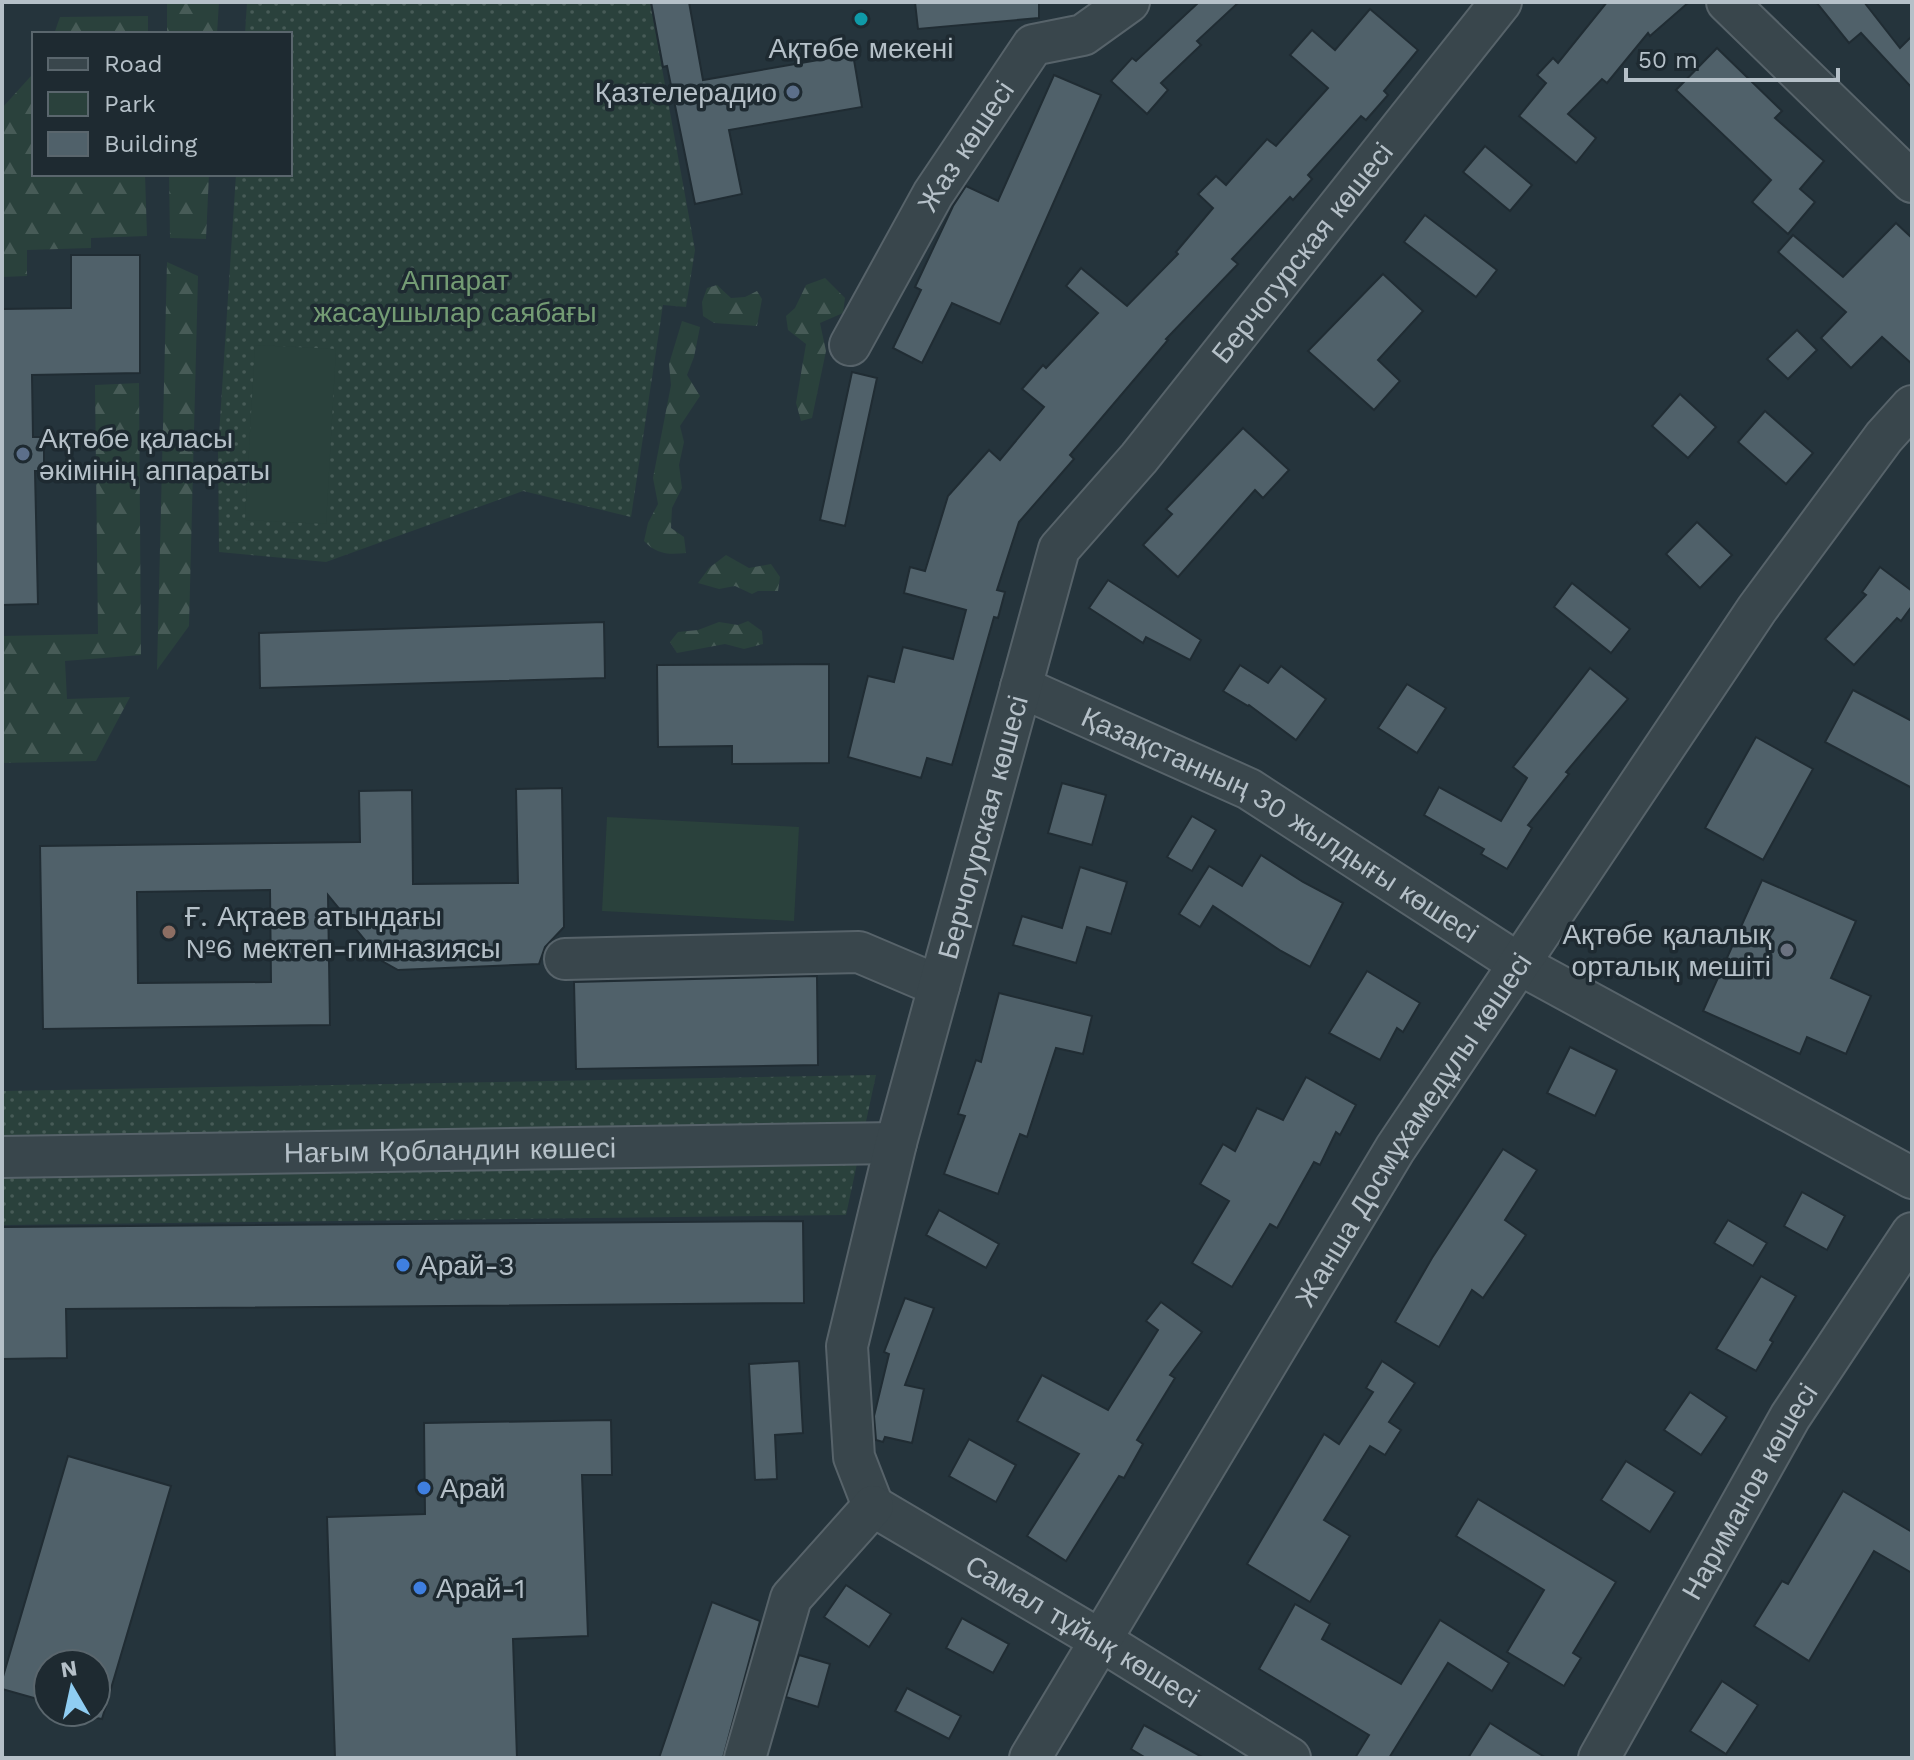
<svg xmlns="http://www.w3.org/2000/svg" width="1914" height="1760" font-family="'Work Sans',sans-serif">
<defs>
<pattern id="green-dots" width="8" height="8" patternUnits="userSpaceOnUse" patternTransform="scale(2)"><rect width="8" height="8" fill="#2a413c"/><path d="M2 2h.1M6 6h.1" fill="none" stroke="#475b57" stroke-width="1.8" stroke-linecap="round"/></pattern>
<pattern id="forest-firs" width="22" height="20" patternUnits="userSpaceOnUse" patternTransform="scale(2)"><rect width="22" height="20" fill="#2a413c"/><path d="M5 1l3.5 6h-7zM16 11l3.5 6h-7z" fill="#475b57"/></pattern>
</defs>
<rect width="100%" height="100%" fill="#25343c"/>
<!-- green -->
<g fill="url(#green-dots)">
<path d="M247 2H650L695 250 686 307 663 305 631 517 523 491 326 562 219 552 218 451 236 174H290V34H245Z"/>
<path d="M876 1075 846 1215 2 1225V1091Z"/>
</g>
<!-- forest -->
<g fill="url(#forest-firs)">
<path d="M167 2H219L217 34H167Z"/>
<path d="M148 16V34H54L60 17Z"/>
<path d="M32 46 34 48V174H145L147 236 91 238V248L27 250V276L2 277V108L31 76Z"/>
<path d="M169 174H209L206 239 170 238Z"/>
<path d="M167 262 198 276 189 626 157 670Z"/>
<path d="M825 278 845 298 843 313 820 323 826 351 812 418 801 421 796 403 806 344 788 330 786 316 795 308 806 285Z"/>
<path d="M717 285 731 298 745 297 757 291 762 299 757 326 714 323 703 316 702 302 707 288Z"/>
<path d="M682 321 700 327 694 357 687 375 700 396 680 426 684 442 679 465 682 488 672 508 671 528 684 537 686 553C668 555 656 554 644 541L648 523 658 504 653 478 671 385 669 364Z"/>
<path d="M139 383 141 655 65 661 67 699 130 697 96 761 2 763V636L98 634 95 385Z"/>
<path d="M726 555 749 568 771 564 780 577 778 591H758L752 594 735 586 719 589 698 583 709 568Z"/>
<path d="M719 622 738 625 748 621 762 631 763 644 744 649 725 644 677 653 670 642 678 632 698 630Z"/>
</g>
<!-- pitch -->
<g fill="#2a413c">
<path d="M255 345 336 349 326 524 245 520Z"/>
<path d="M607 817 799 827 794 921 602 911Z"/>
</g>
<!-- building -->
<g fill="#50616a" stroke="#202c33" stroke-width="2" fill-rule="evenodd">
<path d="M651 2H689L703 80 853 54 862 107 729 130 742 194 695 204 667 66 663 67Z"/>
<path d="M915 2H1039V18L918 29Z"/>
<path d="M1199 2H1239L1197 41 1201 45 1161 83 1168 90 1147 114 1111 81 1132 58 1136 61Z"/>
<path d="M1607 2H1689L1650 36 1648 33 1607 83 1602 79 1568 114 1596 138 1576 163 1519 116 1546 83 1537 75 1553 58 1558 63Z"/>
<path d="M1816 2H1864L1900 48 1912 36V88L1861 33 1849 43Z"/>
<path d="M1370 9 1418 50 1384 91 1388 95 1366 120 1361 116 1308 175 1312 179 1293 200 1290 197 1232 259 1238 264 1166 339 1168 340 1070 455 1074 459 1019 522 997 590 1005 592 998 618 994 617 952 765 927 758 921 778 848 757 868 676 894 682 903 647 953 659 966 610 904 593 910 567 925 571 948 496 989 450 1000 460 1044 407 1022 389 1043 365 1046 368 1098 313 1066 286 1081 268 1127 306 1178 254 1176 252 1213 208 1198 194 1216 176 1226 185 1267 139 1276 146 1328 88 1290 55 1312 30 1335 50Z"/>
<path d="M1717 48 1782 111 1775 118 1824 161 1800 189 1815 202 1788 234 1752 202 1771 180 1676 90Z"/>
<path d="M1054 75 1101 95 1000 324 952 303 922 363 893 348 921 290 915 287 953 206 966 186 998 201Z"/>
<path d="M1485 146 1532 185 1510 211 1463 172Z"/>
<path d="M1425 215 1497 270 1476 297 1404 242Z"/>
<path d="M1896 223 1912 238V364L1882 337 1851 368 1821 338 1846 312 1778 252 1793 235 1843 277Z"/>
<path d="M71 255H140V373L32 375 33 437H44V471H35L38 604 2 605V309L71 308Z"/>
<path d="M1383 274 1423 311 1378 360 1400 381 1374 410 1308 351Z"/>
<path d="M1797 330 1817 350 1788 379 1767 359Z"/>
<path d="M852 372 877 378 845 526 820 520Z"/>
<path d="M1680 394 1716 427 1688 458 1652 426Z"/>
<path d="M1765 411 1813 453 1786 484 1738 442Z"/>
<path d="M1243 428 1289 470 1263 498 1255 490 1178 577 1143 545 1172 514 1166 509Z"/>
<path d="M1697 522 1732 555 1700 588 1666 554Z"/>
<path d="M1880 567 1912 591V606L1901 621 1897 618 1854 665 1825 639 1866 595 1862 592Z"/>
<path d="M1108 580 1201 640 1190 660 1146 637 1143 643 1089 608Z"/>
<path d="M1572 583 1630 629 1611 653 1554 607Z"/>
<path d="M604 622 605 678 260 688 259 633Z"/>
<path d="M829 664V763L732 764V746L658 747 657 665Z"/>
<path d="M1240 665 1268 683 1281 666 1326 699 1296 740 1249 705 1248 706 1223 691Z"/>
<path d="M1590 668 1628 699 1566 772 1569 774 1528 825 1532 828 1507 869 1481 854 1484 849 1424 815 1439 787 1501 821 1527 778 1513 767Z"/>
<path d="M1407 684 1446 708 1417 753 1378 728Z"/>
<path d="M1853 690 1912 721V788L1825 742Z"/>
<path d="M1756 737 1813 769 1763 860 1705 828Z"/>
<path d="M1062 783 1106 795 1092 845 1048 833Z"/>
<path d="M562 788 564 927 545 947 539 964 398 970 382 961 328 895 330 1025 43 1029 40 846 360 842 359 791 412 790 413 884 518 883 516 789ZM270 890 271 982 138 983 137 892Z"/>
<path d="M1192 816 1216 830 1192 871 1167 857Z"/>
<path d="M1261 855 1303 882 1343 903 1310 967 1281 951 1213 906 1200 927 1179 914 1209 866 1242 886Z"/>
<path d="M1080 867 1127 882 1111 934 1087 927 1076 963 1013 945 1022 916 1062 928Z"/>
<path d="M1762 880 1856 921 1831 978 1871 996 1846 1054 1807 1037 1800 1054 1703 1011Z"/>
<path d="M1367 971 1420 1003 1403 1032 1397 1028 1380 1060 1329 1033Z"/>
<path d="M817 976 818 1065 576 1069 574 982Z"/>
<path d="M999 993 1092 1016 1083 1054 1056 1048 1027 1137 1020 1134 998 1194 944 1174 965 1116 958 1114 976 1060 981 1062Z"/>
<path d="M1570 1047 1617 1070 1595 1116 1547 1093Z"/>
<path d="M1306 1077 1356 1105 1340 1135 1336 1132 1320 1165 1314 1162 1277 1228 1270 1224 1232 1287 1192 1263 1229 1201 1200 1184 1223 1144 1235 1151 1257 1108 1283 1120Z"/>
<path d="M1503 1149 1537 1170 1505 1220 1526 1235 1483 1298 1472 1290 1439 1347 1395 1322 1432 1258Z"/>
<path d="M1802 1192 1845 1216 1827 1250 1784 1226Z"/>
<path d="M939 1210 999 1244 986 1268 926 1235Z"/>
<path d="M1728 1220 1767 1243 1753 1266 1714 1243Z"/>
<path d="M803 1221 804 1303 66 1309 67 1358 2 1359V1227Z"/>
<path d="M1761 1276 1796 1296 1770 1340 1773 1342 1756 1371 1716 1349Z"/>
<path d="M905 1298 934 1308 905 1385 924 1389 912 1443 885 1437 883 1442 876 1440 874 1416 889 1354 884 1352Z"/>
<path d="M1161 1302 1202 1332 1170 1375 1175 1378 1137 1440 1143 1444 1124 1478 1119 1476 1066 1561 1027 1536 1079 1454 1017 1421 1042 1375 1108 1410 1158 1330 1146 1321Z"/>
<path d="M799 1361 803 1433 775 1435 777 1479 755 1480 749 1364Z"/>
<path d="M1382 1361 1415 1383 1389 1422 1401 1430 1385 1455 1370 1446 1324 1520 1350 1536 1310 1602 1247 1564 1324 1434 1339 1444 1373 1392 1366 1388Z"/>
<path d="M1690 1392 1727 1417 1701 1455 1664 1430Z"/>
<path d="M611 1420 612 1475H582L588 1636 513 1639 517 1758H335L327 1517 425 1514 424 1423Z"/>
<path d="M969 1439 1016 1465 996 1502 949 1476Z"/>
<path d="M68 1456 171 1486 102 1719 96 1718V1664H48V1702L2 1689V1680Z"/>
<path d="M1626 1461 1675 1492 1650 1532 1601 1500Z"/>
<path d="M1843 1491 1912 1532V1573L1874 1551 1809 1661 1754 1626 1782 1581 1788 1584Z"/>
<path d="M1478 1499 1616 1582 1573 1653 1581 1658 1564 1686 1507 1652 1544 1590 1456 1536Z"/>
<path d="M846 1585 891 1614 869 1647 824 1617Z"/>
<path d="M712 1602 760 1621 723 1758H659Z"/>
<path d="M1295 1604 1330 1624 1322 1639 1401 1684 1440 1620 1509 1663 1492 1691 1448 1663 1389 1758H1355L1369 1735 1259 1669Z"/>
<path d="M962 1618 1009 1644 993 1673 946 1648Z"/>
<path d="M799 1655 830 1664 818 1707 786 1697Z"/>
<path d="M1722 1681 1758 1705 1726 1754 1690 1731Z"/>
<path d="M907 1688 961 1716 949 1739 895 1711Z"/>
<path d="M1490 1723 1546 1758H1468Z"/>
<path d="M1144 1725 1204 1758H1146L1131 1749Z"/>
</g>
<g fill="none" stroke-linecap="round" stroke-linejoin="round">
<!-- minor casing -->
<g stroke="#57636a" stroke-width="44">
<g id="minor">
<path d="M1727 2 1912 182"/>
<path id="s1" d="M850 345 933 194 1033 45 1083 35 1129 2"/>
<path id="s2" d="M1021 687 1249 789 1519 964 1912 1178"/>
<path d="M565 959 859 952 939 986"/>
<path id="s3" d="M2 1157 896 1143"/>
<path id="s4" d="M873 1506 854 1457 847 1346 896 1143 1059 549 1139 458 1501 2"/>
<path id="s5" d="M873 1506 1100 1640 1290 1758"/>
<path d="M745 1758 791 1598 873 1506"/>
<path id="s6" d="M1030 1758 1395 1149 1757 609 1884 437 1912 406"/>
<path id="s7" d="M1599 1758 1790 1417 1912 1233"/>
</g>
</g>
<!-- minor -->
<use href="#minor" stroke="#39464c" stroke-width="40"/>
</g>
<!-- markers -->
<circle fill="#0f9aa8" stroke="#1e2a31" stroke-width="3" cx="861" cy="19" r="8"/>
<g fill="#5c6f8a" stroke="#1e2a31" stroke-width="3">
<circle cx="793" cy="92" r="8"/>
<circle cx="23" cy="454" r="8"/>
</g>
<circle fill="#8d6e63" stroke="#1e2a31" stroke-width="3" cx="169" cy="932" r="8"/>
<circle fill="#6b7280" stroke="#1e2a31" stroke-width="3" cx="1787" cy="950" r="8"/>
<g fill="#3f7fe0" stroke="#1e2a31" stroke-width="3">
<circle cx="403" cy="1265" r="8"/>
<circle cx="424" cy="1488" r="8"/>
<circle cx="420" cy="1588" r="8"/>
</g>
<g text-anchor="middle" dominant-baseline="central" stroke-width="7" stroke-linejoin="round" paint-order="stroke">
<!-- poi labels -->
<g font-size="28" fill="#b5c0c8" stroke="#1e2a31" text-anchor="start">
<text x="861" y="48" text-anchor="middle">Ақтөбе мекені</text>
<text x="777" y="92" text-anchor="end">Қазтелерадио</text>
<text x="39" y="438">Ақтөбе қаласы<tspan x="39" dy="32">әкімінің аппараты</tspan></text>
<text x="185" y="916">Ғ. Ақтаев атындағы<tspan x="185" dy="32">№6 мектеп-гимназиясы</tspan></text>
<text x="1771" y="934" text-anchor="end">Ақтөбе қалалық<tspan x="1771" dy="32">орталық мешіті</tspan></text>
<text x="419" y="1265">Арай-3</text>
<text x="440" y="1488">Арай</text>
<text x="436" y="1588">Арай-1</text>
</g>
<!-- street labels -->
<g font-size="28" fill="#b5c0c8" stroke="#1e2a31">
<text stroke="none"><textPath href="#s1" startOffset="230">Жаз көшесі</textPath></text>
<text stroke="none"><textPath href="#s4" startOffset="1372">Берчогурская көшесі</textPath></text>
<text stroke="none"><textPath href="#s4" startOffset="700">Берчогурская көшесі</textPath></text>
<text stroke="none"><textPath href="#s2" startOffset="294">Қазақстанның 30 жылдығы көшесі</textPath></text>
<text stroke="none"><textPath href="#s6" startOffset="736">Жанша Досмұхамедұлы көшесі</textPath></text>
<text stroke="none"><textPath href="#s3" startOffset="448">Нағым Қобландин көшесі</textPath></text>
<text stroke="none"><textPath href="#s7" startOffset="306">Нариманов көшесі</textPath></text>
<text stroke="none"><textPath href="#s5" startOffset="244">Самал тұйық көшесі</textPath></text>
</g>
<!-- park labels -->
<g font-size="28" fill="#749c74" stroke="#1e2a31">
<text x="455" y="280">Аппарат<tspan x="455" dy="32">жасаушылар саябағы</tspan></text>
</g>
</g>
<!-- border -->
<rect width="1914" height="1760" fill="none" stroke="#b5c0c8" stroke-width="8"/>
<!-- legend -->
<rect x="32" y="32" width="260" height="144" fill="#1e2a31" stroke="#5a666d" stroke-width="2"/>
<rect x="48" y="58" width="40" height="12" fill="#39464c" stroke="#5a666d" stroke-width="2"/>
<text x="104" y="72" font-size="24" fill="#b5c0c8">Road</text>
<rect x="48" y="92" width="40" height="24" fill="#2a413c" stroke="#5a666d" stroke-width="2"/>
<text x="104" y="112" font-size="24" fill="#b5c0c8">Park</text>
<rect x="48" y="132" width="40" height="24" fill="#50616a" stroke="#5a666d" stroke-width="2"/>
<text x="104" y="152" font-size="24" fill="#b5c0c8">Building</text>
<!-- north arrow -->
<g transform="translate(72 1688) rotate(351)"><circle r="38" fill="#1e2a31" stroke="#5a666d" stroke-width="2"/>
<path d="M0-6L14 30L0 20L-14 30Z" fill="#8fcdf2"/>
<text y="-12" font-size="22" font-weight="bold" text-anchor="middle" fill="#b5c0c8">N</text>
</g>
<!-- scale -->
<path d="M1626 68v12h212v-12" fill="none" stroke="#b5c0c8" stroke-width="4"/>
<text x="1638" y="68" font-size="24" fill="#b5c0c8" stroke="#1e2a31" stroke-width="6" paint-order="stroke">50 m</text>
</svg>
